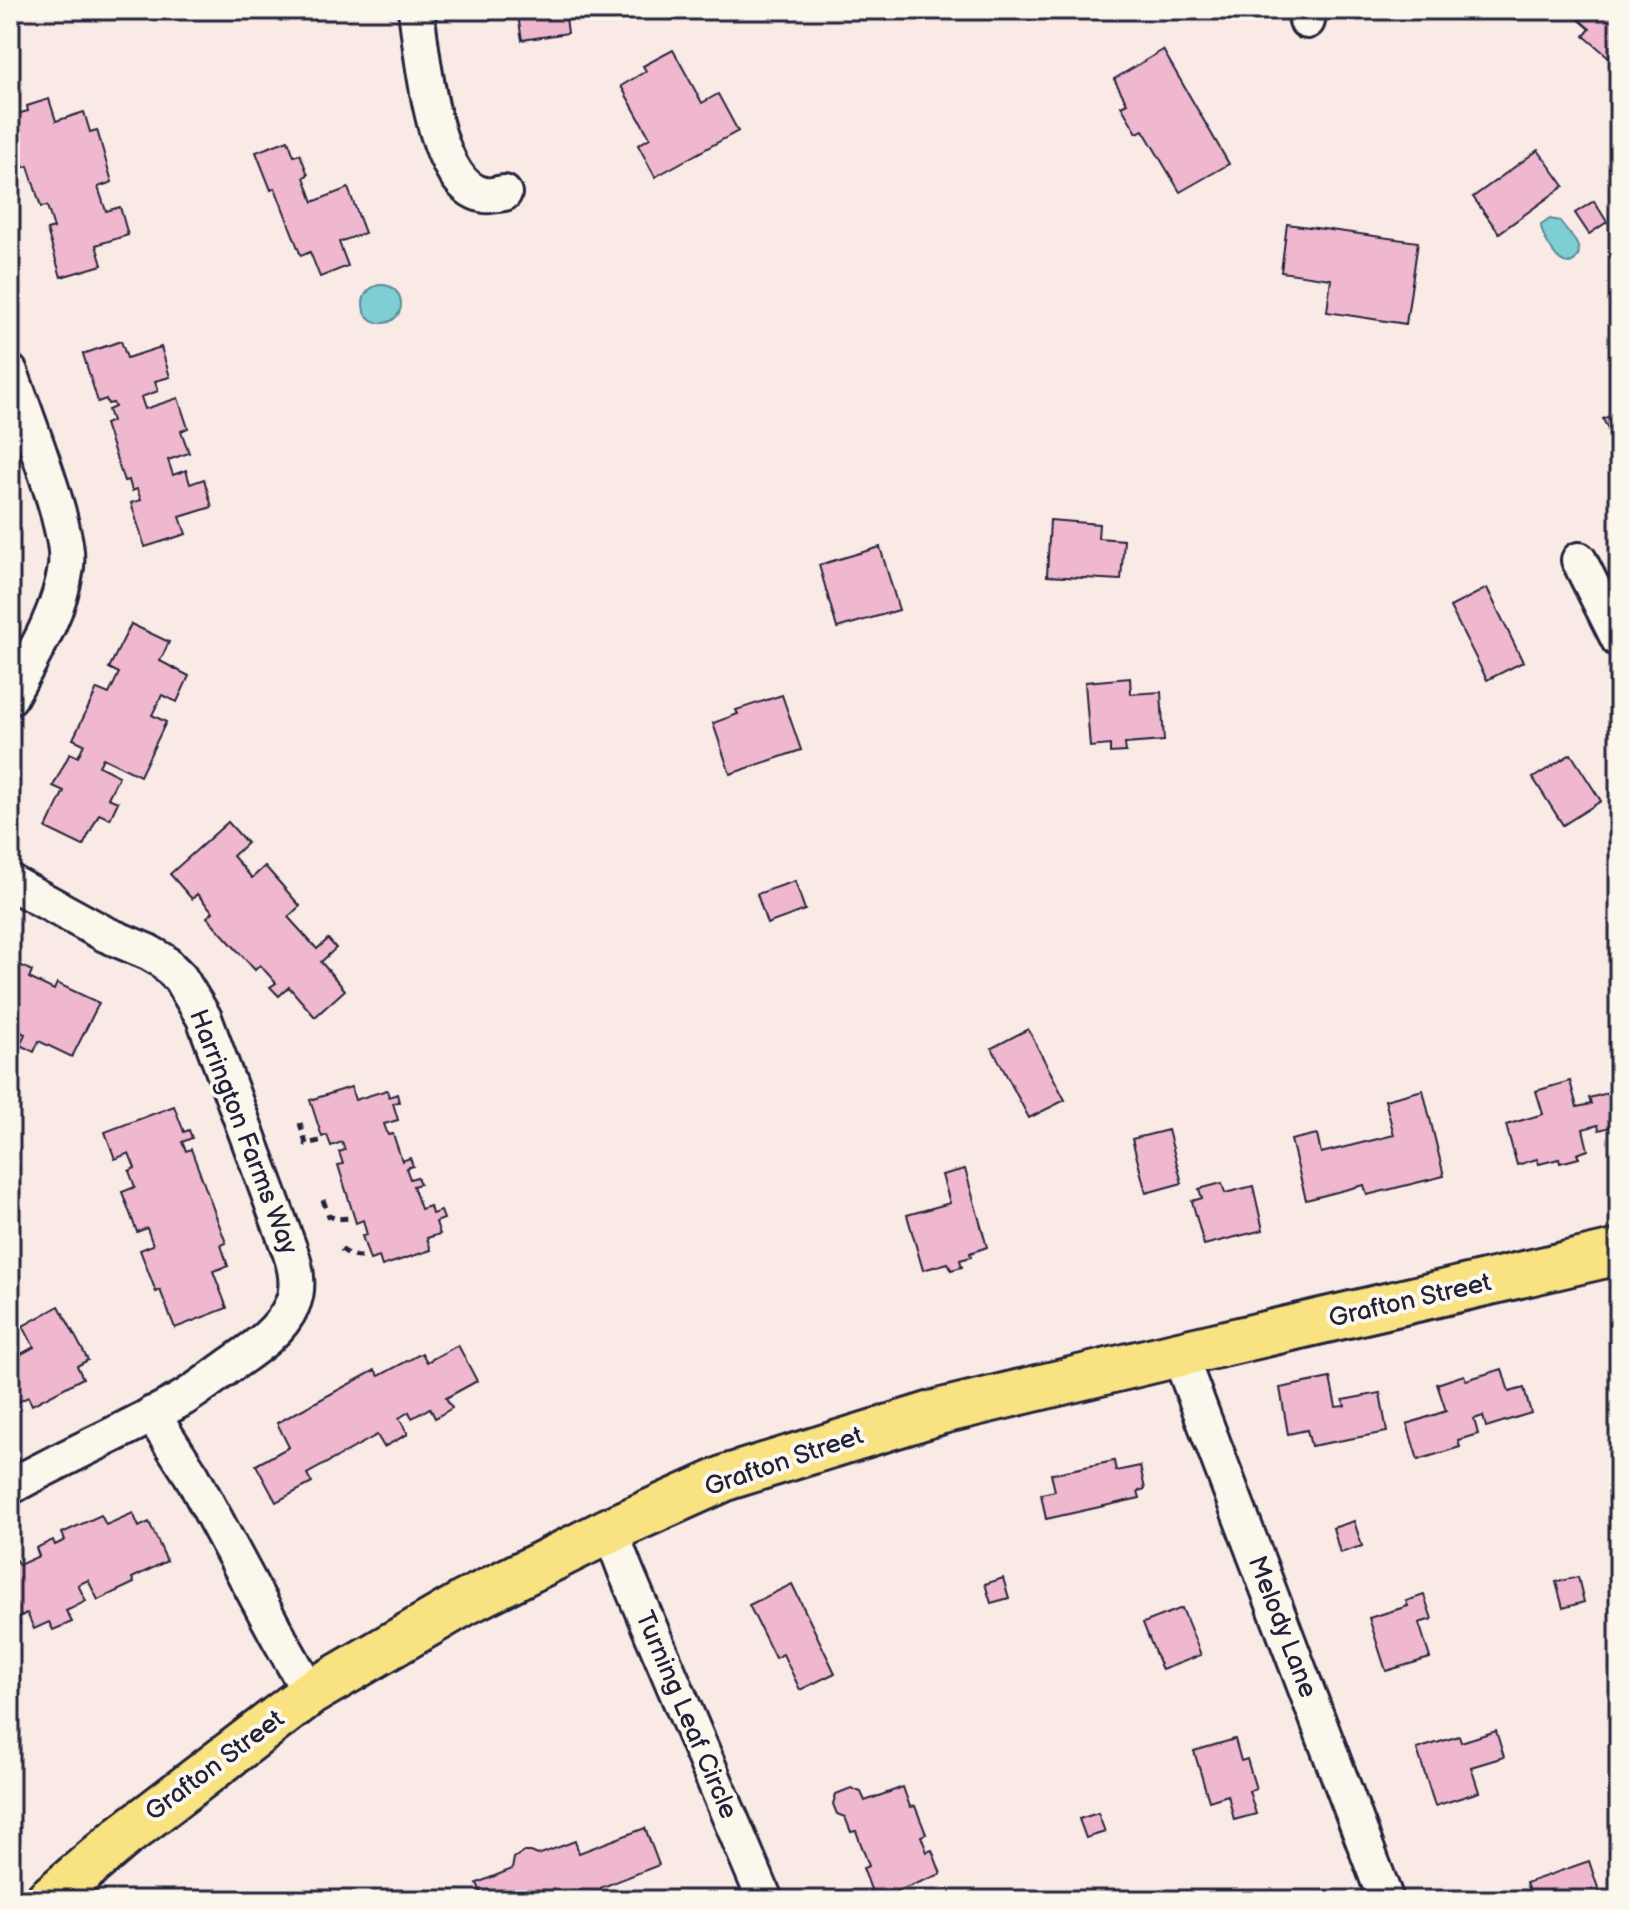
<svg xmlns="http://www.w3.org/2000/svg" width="1629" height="1910" font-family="'Balsamiq Sans',sans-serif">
<rect width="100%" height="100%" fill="#f9eae6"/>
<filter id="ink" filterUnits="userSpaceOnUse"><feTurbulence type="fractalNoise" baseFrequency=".0125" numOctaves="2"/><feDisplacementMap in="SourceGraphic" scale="16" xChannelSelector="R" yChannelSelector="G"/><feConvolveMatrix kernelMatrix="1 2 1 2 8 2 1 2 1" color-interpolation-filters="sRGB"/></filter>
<g filter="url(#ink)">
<!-- water -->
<g fill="#7ecfd4" stroke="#598a97" stroke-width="2">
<path d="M1550 219 1560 221C1565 229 1576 239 1578 247 1581 256 1573 266 1564 262 1555 259 1541 234 1541 225Z"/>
<circle cx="382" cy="304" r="19"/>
</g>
<!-- building -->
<g fill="#f0b8ce" stroke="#22223b" stroke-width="2">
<path d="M517 10H565L568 33 522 40Z"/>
<path d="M1568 10H1619V62L1617 64 1584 36 1590 29Z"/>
<path d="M673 50 702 103 718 94 738 131 655 177 638 145 650 138 621 86 646 71 643 66Z"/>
<path d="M1163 50 1229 164 1180 192 1143 130 1137 133 1121 106 1127 103 1114 79Z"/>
<path d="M49 99 56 121 84 112 90 132 97 130 112 182 98 187 106 211 120 207 128 235 96 245 102 265 61 277 47 230 54 228 47 206 41 207 28 166 21 168 10 131V121L14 120 13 115 28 111 27 106Z"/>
<path d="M288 140 294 156 300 154 308 175 304 177 313 202 348 188 365 233 339 242 348 266 320 277 310 252 301 256 275 188 271 190 256 152Z"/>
<path d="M1538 150 1564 186 1499 233 1473 197Z"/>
<path d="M1594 201 1607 222 1589 234 1575 213Z"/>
<path d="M1287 224 1418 242 1406 324 1327 312 1331 279 1281 272Z"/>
<path d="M121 341 127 358 161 347 170 377 155 381 158 391 141 397 145 409 178 398 188 428 181 431 189 453 168 460 173 475 186 470 190 484 204 479 212 507 180 517 186 534 145 547 131 503 141 500 137 489 132 491 129 480 124 481 105 424 112 421 108 410 115 407 113 403 108 404 106 399 98 402 83 354Z"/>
<path d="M1619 411V452L1603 419Z"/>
<path d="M1050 520 1099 524 1098 538 1124 540 1121 580 1047 576Z"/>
<path d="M880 547 899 610 837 628 819 565Z"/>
<path d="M1487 588 1523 662 1487 680 1450 607Z"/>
<path d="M131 624 169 642 160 661 189 676 177 702 162 695 152 715 166 722 140 776 103 758 99 766 119 776 108 798 118 802 110 819 99 814 83 846 46 828 64 791 53 786 70 753 78 757 84 744 73 739 97 689 109 694 119 673 109 668Z"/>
<path d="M1130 678 1131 694 1161 692 1164 741 1125 744 1126 752 1110 753V745L1090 747 1085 682Z"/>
<path d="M782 695 801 750 730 774 713 723 738 714 736 710Z"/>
<path d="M1571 754 1601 801 1563 825 1533 778Z"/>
<path d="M228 822 247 843 233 856 252 878 265 866 300 906 288 917 317 949 328 939 336 948 321 962 345 990 315 1017 289 987 279 996 270 987 276 983 260 965 255 970 207 917 213 912 197 894 192 899 170 874Z"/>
<path d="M795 881 805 910 767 924 757 894Z"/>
<path d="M10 960 32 971 29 978 54 990 57 983 99 1003 72 1057 39 1041 34 1052 20 1045 25 1034 10 1027Z"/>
<path d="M1028 1029 1065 1100 1029 1118 992 1048Z"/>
<path d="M1570 1081 1577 1107 1591 1104 1589 1098 1608 1093 1618 1125 1599 1130 1598 1125 1583 1129 1588 1150 1577 1154 1579 1158 1560 1163 1559 1159 1539 1164 1537 1159 1517 1165 1506 1125 1543 1114 1536 1091Z"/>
<path d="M351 1087 355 1100 387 1090 389 1097 397 1094 399 1102 393 1103 398 1120 384 1124 388 1135 393 1134 402 1161 410 1158 413 1166 406 1168 410 1179 417 1177 420 1184 413 1186 421 1209 430 1206 432 1214 441 1211 444 1219 436 1222 440 1234 427 1238 431 1250 382 1266 379 1257 370 1260 362 1236 367 1235 363 1220 356 1223 338 1165 343 1164 339 1152 345 1150 342 1142 331 1146 327 1135 322 1137 310 1100Z"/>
<path d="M1423 1090 1444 1176 1367 1195 1364 1185 1306 1200 1291 1140 1317 1134 1321 1153 1394 1135 1385 1100Z"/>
<path d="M174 1106 184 1132 189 1130 192 1138 182 1142 186 1151 191 1149 226 1243 221 1245 228 1266 213 1271 227 1308 175 1328 160 1290 156 1292 140 1250 153 1245 147 1228 137 1232 122 1192 135 1187 129 1171 135 1168 129 1153 115 1159 105 1132Z"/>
<path d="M1168 1130 1182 1183 1146 1193 1132 1139Z"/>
<path d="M965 1169 987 1247 970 1253 971 1257 960 1260 962 1267 951 1270 948 1263 923 1270 907 1215 950 1203 942 1175Z"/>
<path d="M1222 1183 1225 1193 1253 1186 1263 1230 1204 1245 1192 1201 1202 1198 1199 1189Z"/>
<path d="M59 1306 88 1360 77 1366 83 1378 32 1405 28 1397 10 1406V1360L34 1347 23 1326Z"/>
<path d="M458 1345 477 1381 446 1398 452 1408 435 1418 430 1408 412 1418 409 1412 399 1418 408 1434 384 1447 377 1435 307 1474 312 1483 276 1502 256 1465 289 1447 277 1423 375 1370 379 1376 422 1353 427 1362Z"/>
<path d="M1502 1369 1509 1392 1524 1388 1531 1413 1486 1427 1483 1416 1474 1419 1478 1434 1458 1440 1460 1447 1418 1460 1407 1424 1446 1411 1437 1384 1464 1375 1466 1380Z"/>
<path d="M1330 1378 1336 1407 1345 1406 1343 1400 1380 1393 1387 1432 1311 1446 1307 1430 1288 1434 1280 1388Z"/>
<path d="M1114 1461 1116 1471 1140 1466 1145 1489 1138 1491 1140 1498 1046 1519 1041 1494 1055 1491 1051 1474Z"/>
<path d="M133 1513 139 1527 149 1522 167 1561 132 1578 134 1583 98 1600 88 1580 78 1585 86 1601 66 1611 72 1622 53 1630 49 1622 34 1629 27 1613 17 1618 20 1624 10 1629V1563L16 1560 19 1565 39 1556 36 1548 53 1540 55 1545 65 1540 62 1533 101 1515 106 1525Z"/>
<path d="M1354 1521 1362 1546 1340 1553 1333 1528Z"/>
<path d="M1578 1577 1584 1602 1563 1608 1556 1582Z"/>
<path d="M1003 1578 1009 1598 991 1603 985 1584Z"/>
<path d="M792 1584 835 1673 800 1690 783 1654 775 1658 749 1605Z"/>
<path d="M1424 1595 1432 1619 1419 1623 1430 1658 1386 1671 1369 1618 1408 1606 1406 1601Z"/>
<path d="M1182 1608 1201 1655 1162 1670 1143 1623Z"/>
<path d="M1496 1731 1504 1757 1471 1767 1479 1792 1435 1806 1417 1749 1459 1736 1461 1742Z"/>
<path d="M1235 1739 1241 1761 1247 1759 1256 1789 1249 1791 1256 1814 1234 1820 1228 1795 1209 1801 1194 1751Z"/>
<path d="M903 1787 910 1807 915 1806 926 1834 921 1836 927 1852 932 1850 941 1874 875 1900 863 1868 869 1866 856 1831 851 1832 845 1817 837 1814 833 1804 836 1794 851 1788 861 1792 865 1801Z"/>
<path d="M1098 1813 1105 1832 1086 1838 1079 1819Z"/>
<path d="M645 1828 659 1865 600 1888 604 1900H484L477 1883 512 1869 514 1858 523 1852H531L538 1855 575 1841 579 1853Z"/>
<path d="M1589 1861 1602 1900H1532L1526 1883Z"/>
</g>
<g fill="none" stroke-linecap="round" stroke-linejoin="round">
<!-- minor casing -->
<g stroke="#22223b" stroke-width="40">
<g id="minor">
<path d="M416 10C422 51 432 187 485 195 490 196 498 194 504 193"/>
<path d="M1305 10 1307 21"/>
<path d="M10 372C27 418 45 465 58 512 62 530 68 548 66 567 59 615 33 655 10 697"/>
<path d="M1579 560 1619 640"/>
<path d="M10 882 105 934 148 952 162 960 180 978 204 1018 290 1251C296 1268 300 1288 292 1305 280 1333 250 1351 226 1368 211 1379 196 1391 180 1400 125 1431 66 1456 10 1487"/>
<path d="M1179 1354 1386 1900"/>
<path d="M152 1414 192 1476 280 1640 310 1693"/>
<path d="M610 1530 626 1572 765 1900"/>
</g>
</g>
<!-- primary casing -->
<g stroke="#22223b" stroke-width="50">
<path id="primary" d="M48 1900 122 1837 310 1693 464 1603 610 1530 728 1477 942 1411 1179 1354 1619 1252"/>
</g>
<!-- path -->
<g stroke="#22223b" stroke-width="5" stroke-dasharray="8 6" stroke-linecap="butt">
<path d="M300 1123 306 1144 324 1140"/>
<path d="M323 1200 329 1216 337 1219 350 1218"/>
<path d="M341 1249C350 1255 356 1259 366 1256"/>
</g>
<!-- minor -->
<use href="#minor" stroke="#fbf7ec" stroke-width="34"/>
<!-- primary -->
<use href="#primary" stroke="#f8e281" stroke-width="44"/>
</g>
</g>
<g text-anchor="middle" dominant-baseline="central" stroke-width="8" stroke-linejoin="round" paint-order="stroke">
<!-- street labels -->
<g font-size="26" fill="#22223b" stroke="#fbf7ec">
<text transform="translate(243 1132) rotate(69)">Harrington Farms Way</text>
<text transform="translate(1410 1301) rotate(-13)">Grafton Street</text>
<text transform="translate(784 1462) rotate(-19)">Grafton Street</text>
<text transform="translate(1282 1627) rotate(69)">Melody Lane</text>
<text transform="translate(686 1715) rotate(67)">Turning Leaf Circle</text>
<text transform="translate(215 1766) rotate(-37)">Grafton Street</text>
</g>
</g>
<!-- margin -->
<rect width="1629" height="1910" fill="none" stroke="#fbf7ec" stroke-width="40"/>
<rect x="20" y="20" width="1589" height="1870" fill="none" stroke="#22223b" stroke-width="3" filter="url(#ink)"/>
</svg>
